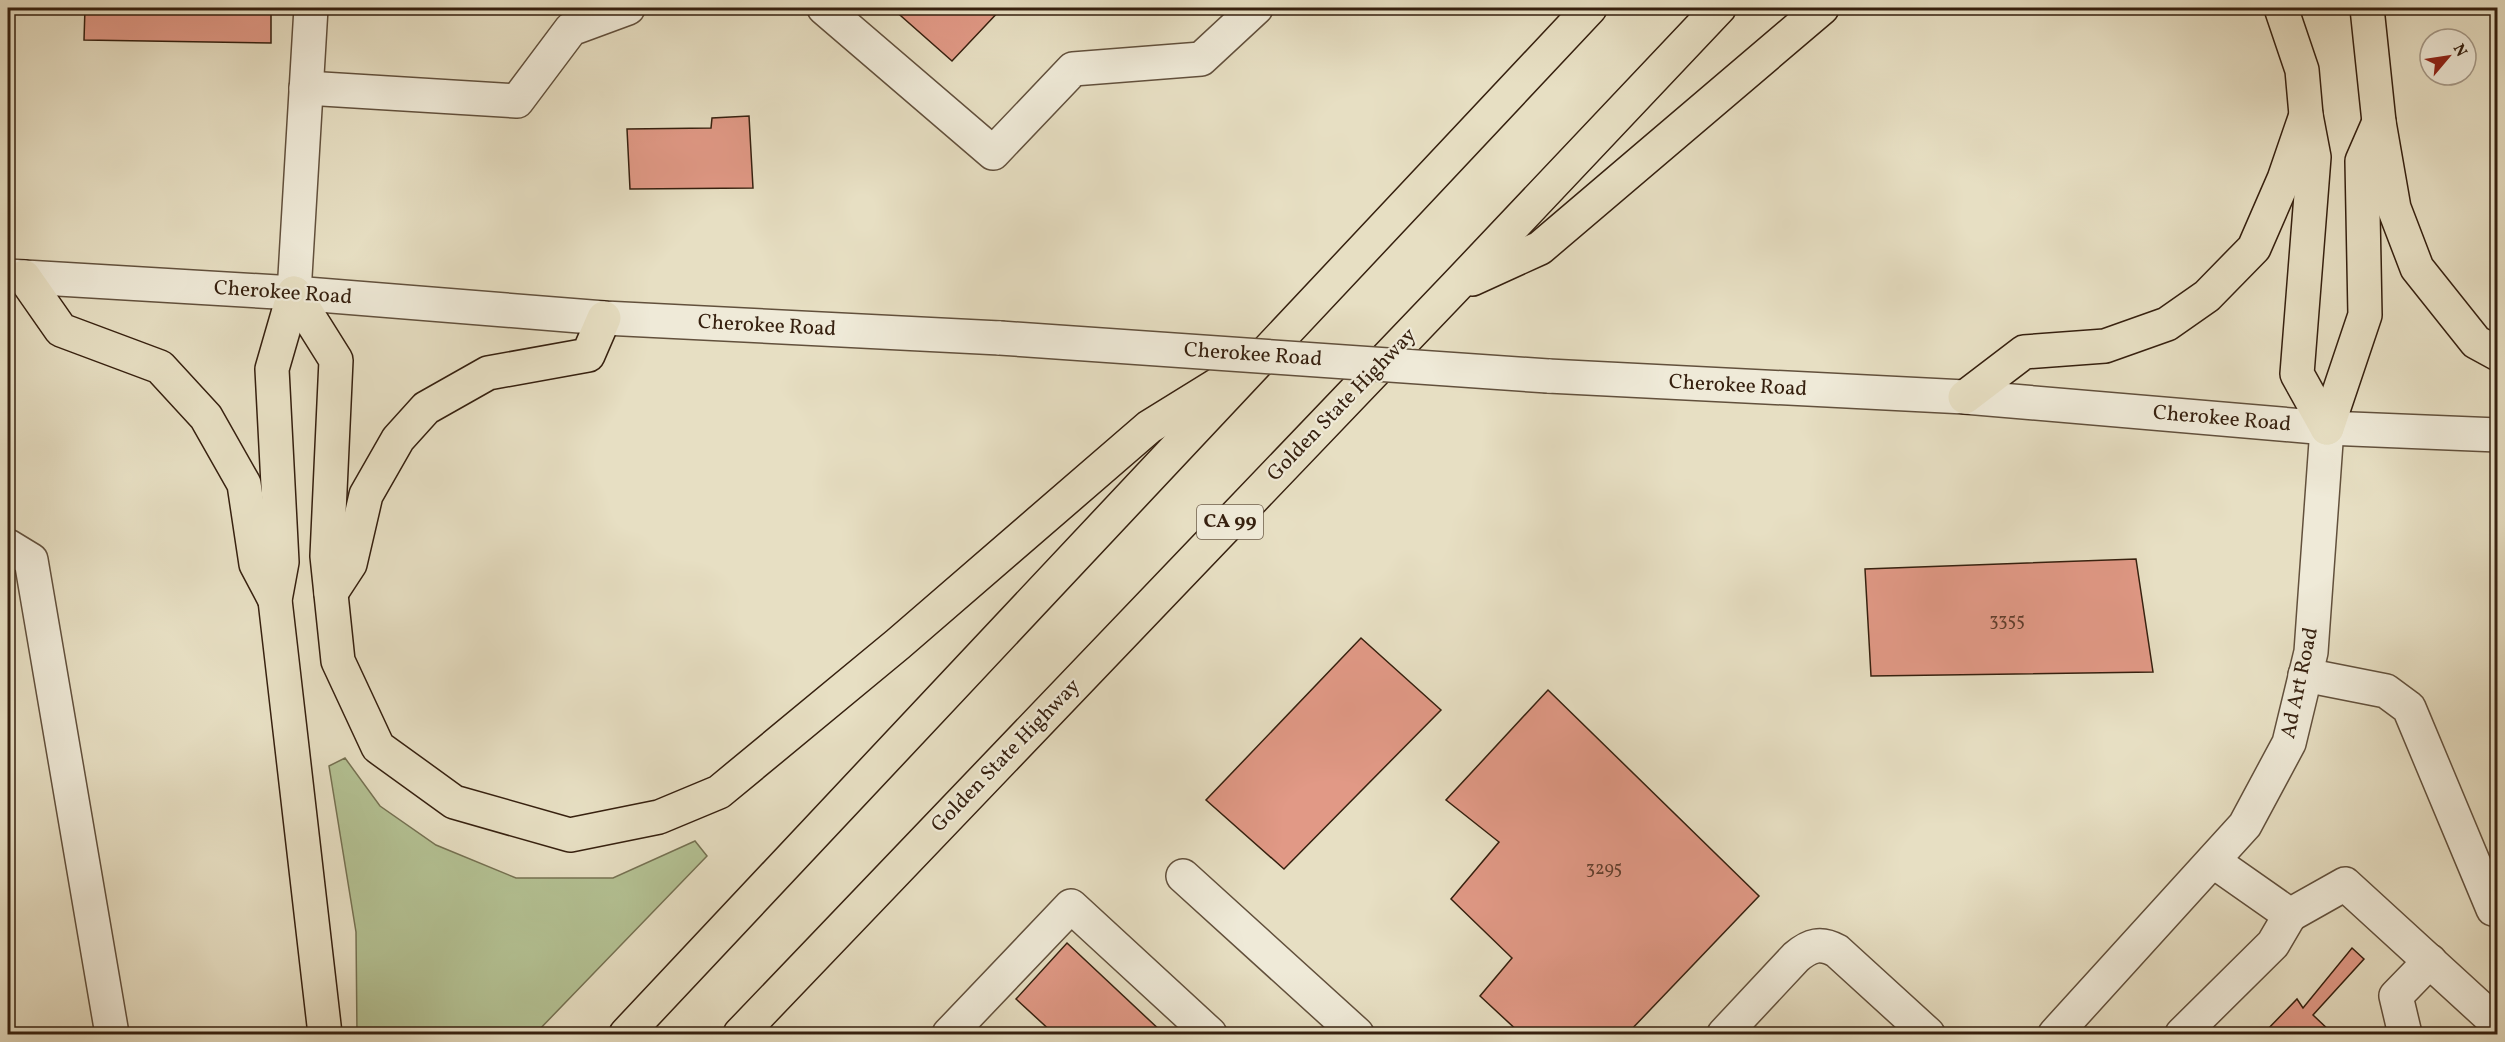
<svg xmlns="http://www.w3.org/2000/svg" width="2505" height="1042" font-family="Vollkorn,serif">
<rect width="100%" height="100%" fill="#e7dfc3"/>
<filter id="stains"><feTurbulence type="fractalNoise" baseFrequency=".00333" numOctaves="4"/><feColorMatrix values="0 0 0 0 .2 0 0 0 0 .09 0 0 0 0 .02 0 0 0 .5 -.17"/></filter>
<radialGradient id="worn" r=".72"><stop offset=".6" stop-color="#630" stop-opacity="0"/><stop offset="1" stop-color="#630" stop-opacity=".3"/></radialGradient>
<!-- green -->
<path fill="#b4c294" stroke="#757152" stroke-width="1.5" d="M345 758 380 806 436 845 516 878H613L695 841 707 856 535 1034H357L356 932 329 766Z"/>
<!-- building -->
<g fill="#e19986" stroke="#36200f" stroke-width="1.5">
<path d="M85 8H271V43L84 40Z"/>
<path d="M892 8H1002L952 61Z"/>
<path d="M749 116 753 188 630 189 627 129 711 128 712 118Z"/>
<path d="M2136 559 2153 672 1871 676 1865 569Z"/>
<path d="M1361 638 1441 710 1284 869 1206 800Z"/>
<path d="M1548 690 1759 896 1627 1034H1521L1480 996 1512 958 1451 899 1499 842 1446 800Z"/>
<path d="M1067 943 1164 1034H1054L1016 999Z"/>
<path d="M2352 948 2364 959 2313 1015 2333 1034H2263L2297 999 2303 1008Z"/>
</g>
<g fill="none" stroke-linecap="round" stroke-linejoin="round">
<!-- minor casing -->
<g stroke="#62503c" stroke-width="36">
<g id="minor">
<path d="M824 8 993 153 1073 69 1201 59 1256 8"/>
<path d="M306 88 517 101 571 29 628 8"/>
<path d="M8 276 294 293 604 318 1000 338"/>
<path d="M294 293 311 8"/>
<path d="M1548 376 1965 397 2327 428 2498 435"/>
<path d="M8 546 31 560 112 1034"/>
<path d="M2305 675 2386 691 2409 708 2493 909 2498 910"/>
<path d="M2213 861 2290 915 2345 884 2498 1024"/>
<path d="M1183 876 1357 1034"/>
<path d="M949 1034 1071 906 1210 1034"/>
<path d="M1724 1034 1796 957C1810 945 1821 942 1837 951L1928 1034"/>
<path d="M2055 1034 2245 825 2289 743 2311 652 2327 428"/>
<path d="M2182 1034 2273 944 2290 915"/>
<path d="M2405 1034 2396 996 2430 961"/>
</g>
</g>
<!-- highway casing -->
<g stroke="#36200f" stroke-width="36">
<g id="highway">
<path d="M2281 8 2302 70 2306 115 2314 157 2297 374 2327 428"/>
<path d="M2367 8 2379 122 2394 208 2417 268 2476 342 2498 354"/>
<path d="M24 277 61 330 160 367 206 417 244 484 256 564 275 600"/>
<path d="M1472 279 1540 248 1822 8"/>
<path d="M294 293 336 360 327 556 338 661 378 747 454 802 570 835 659 817 719 792 898 644 1149 427 1259 359"/>
<path d="M294 293 272 369 282 562 275 600 325 1034"/>
<path d="M1965 397 2024 352 2105 346 2167 324 2207 296 2254 248 2284 179 2306 115"/>
<path d="M2327 428 2365 315 2362 161 2379 122"/>
<path d="M331 593 350 564 366 495 398 439 426 408 488 373 588 355 604 318"/>
<path d="M626 1034 1590 8"/>
<path d="M740 1034 1456 286 1719 8"/>
</g>
</g>
<!-- minor -->
<use href="#minor" stroke="#efead8" stroke-width="33"/>
<!-- highway -->
<use href="#highway" stroke="#e7dfc3" stroke-width="33"/>
<!-- minor-bridge casing -->
<g stroke="#62503c" stroke-width="36" stroke-linecap="butt">
<path id="minor-bridge" d="M1000 338 1548 376"/>
</g>
<!-- minor-bridge -->
<use href="#minor-bridge" stroke="#efead8" stroke-width="33"/>
</g>
<g text-anchor="middle" dominant-baseline="central" stroke-width="4.5" stroke-linejoin="round" paint-order="stroke">
<!-- number labels -->
<g font-size="18" fill="#613e2d">
<text x="2007" y="621">3355</text>
<text x="1604" y="869">3295</text>
</g>
<!-- shield labels -->
<rect fill="#efead8" stroke="#6e5d4b" stroke-width="1.5" x="1197" y="505" width="66" height="34" rx="4.5"/>
<g font-size="20" font-weight="bold" fill="#36200f">
<text x="1230" y="522">CA 99</text>
</g>
<!-- street labels -->
<g font-size="21" fill="#36200f" stroke="#efead8">
<text transform="translate(283 293) rotate(4)">Cherokee Road</text>
<text transform="translate(767 326) rotate(3)">Cherokee Road</text>
<text transform="translate(1253 355) rotate(4)">Cherokee Road</text>
<text transform="translate(1738 386) rotate(3)">Cherokee Road</text>
<text transform="translate(1342 405) rotate(-46)">Golden State Highway</text>
<text transform="translate(2222 419) rotate(5)">Cherokee Road</text>
<text transform="translate(2300 683) rotate(-78)">Ad Art Road</text>
<text transform="translate(1006 756) rotate(-46)">Golden State Highway</text>
</g>
</g>
<!-- margin -->
<rect width="2505" height="1042" fill="none" stroke="#e7dfc3" stroke-width="30"/>
<rect x="9" y="9" width="2487" height="1024" fill="none" stroke="#36200f" stroke-width="3"/>
<rect x="15" y="15" width="2475" height="1012" fill="none" stroke="#36200f" stroke-width="1.5"/>
<!-- north arrow -->
<g transform="translate(2448 57) rotate(61)"><circle r="28" fill="#efead8" stroke="#a59988" stroke-width="1.5"/>
<path d="M0-4.5L10 22L0 15L-10 22Z" fill="#8f2418"/>
<text y="-9" font-size="16" font-weight="bold" text-anchor="middle" fill="#36200f">N</text>
</g>
<rect width="100%" height="100%" filter="url(#stains)"/>
<rect width="100%" height="100%" fill="url(#worn)"/>
</svg>
